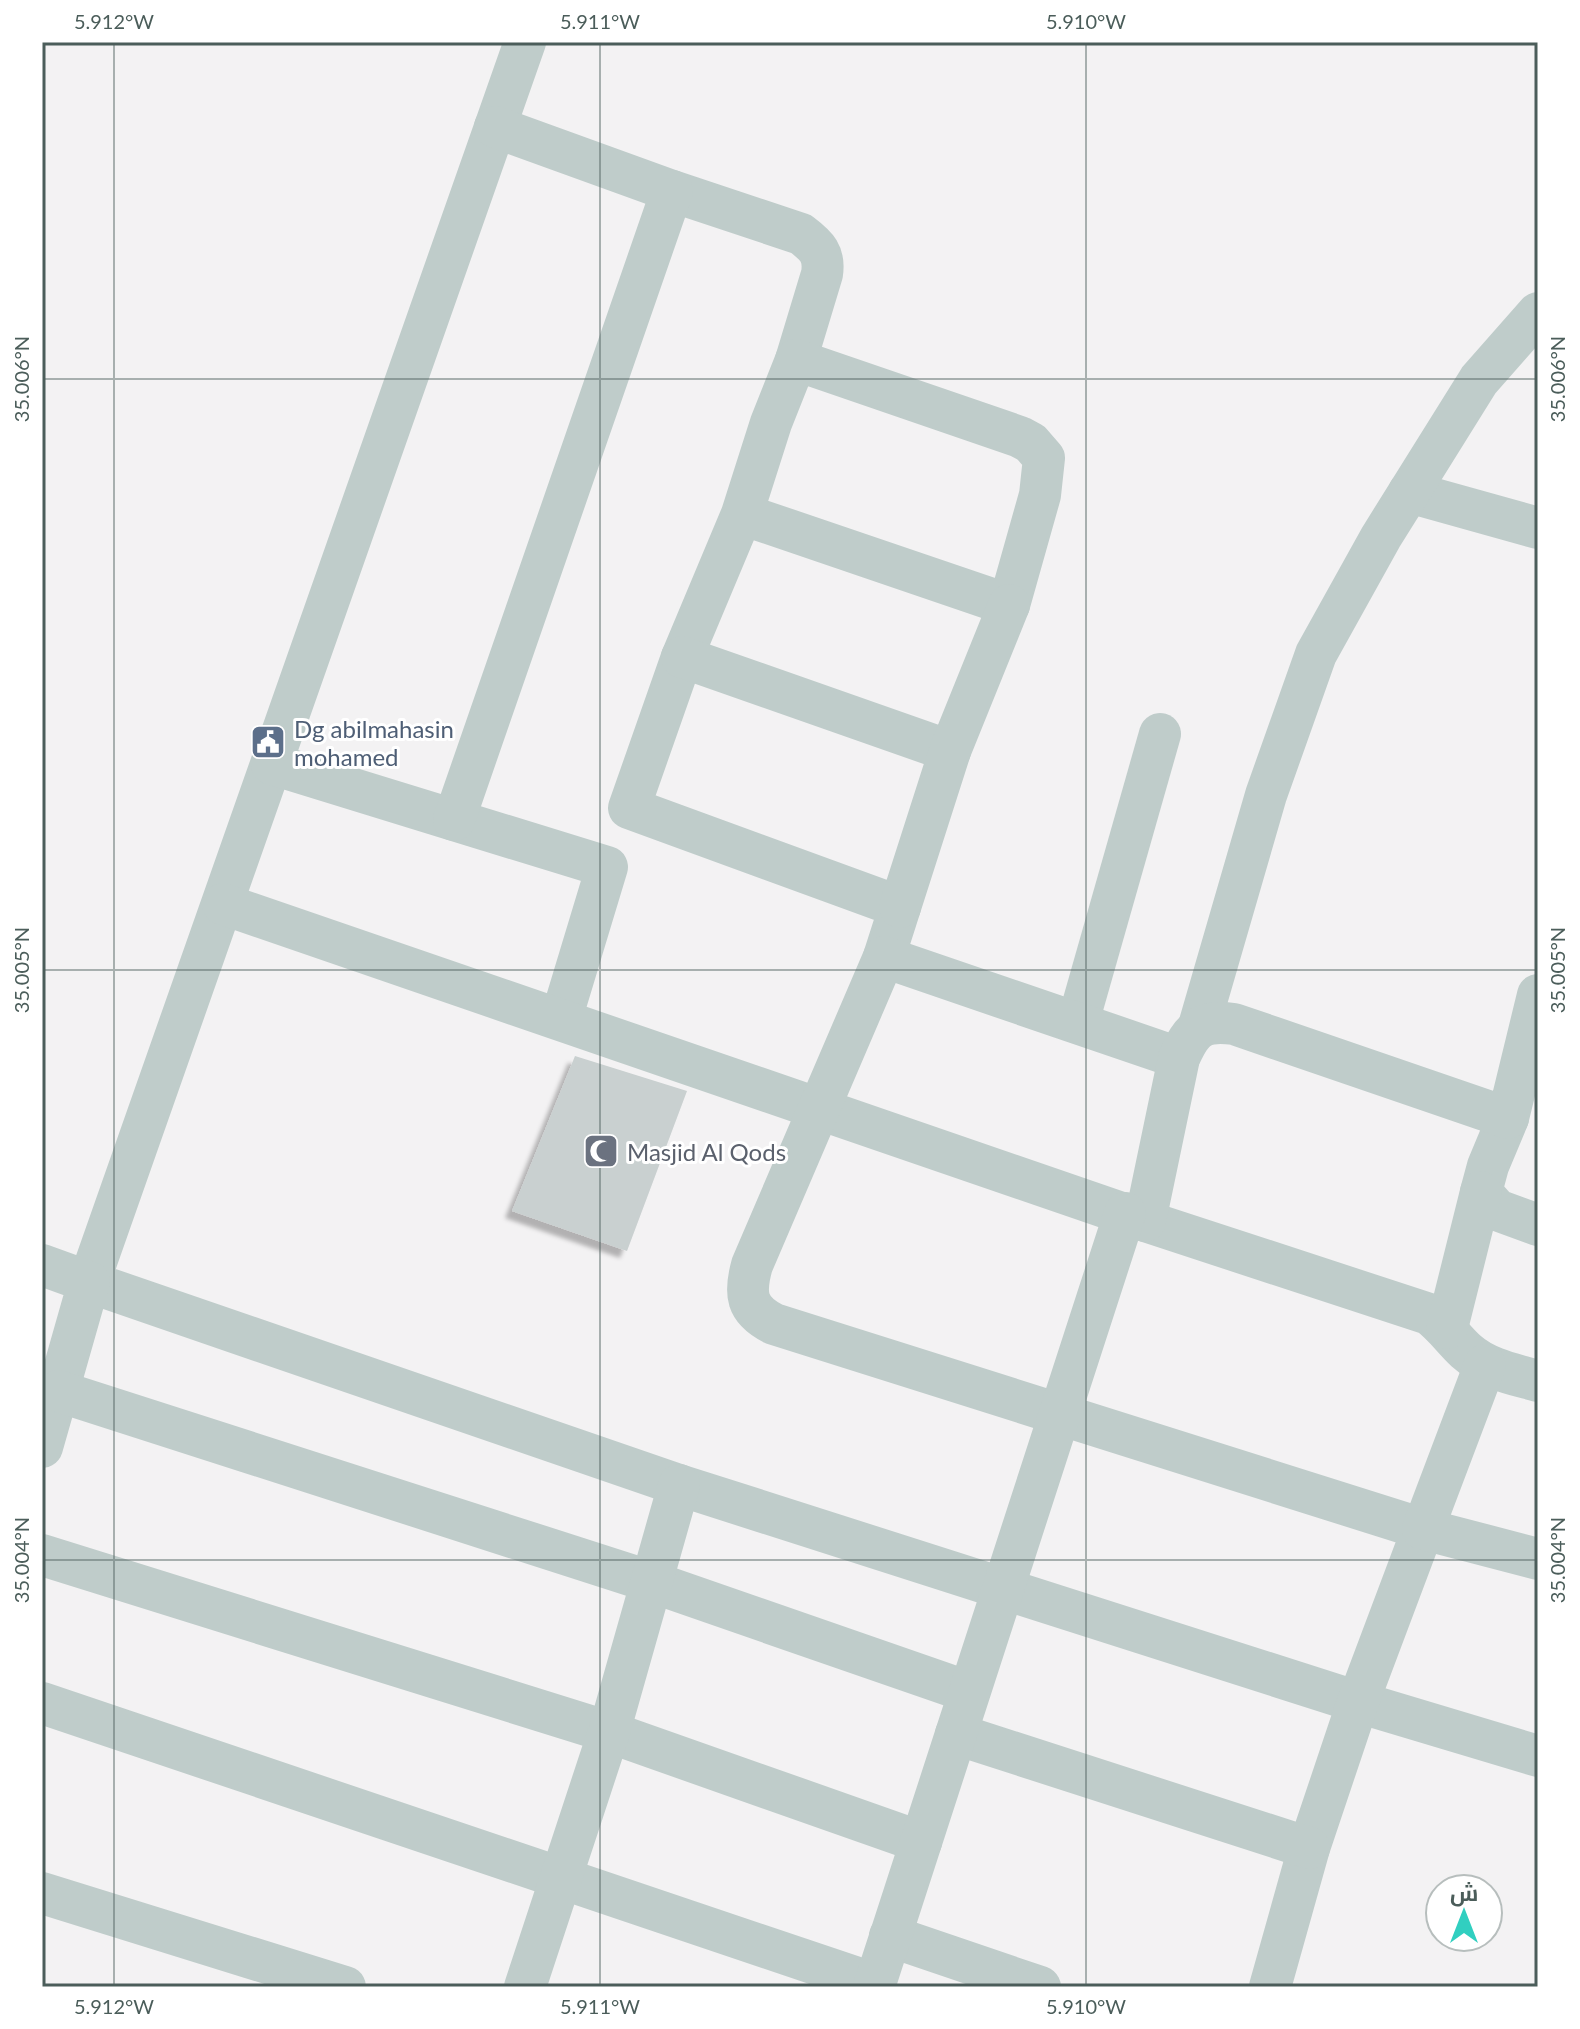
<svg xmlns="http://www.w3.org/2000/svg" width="1580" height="2029" font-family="Lato,Cairo,sans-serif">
<defs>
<filter id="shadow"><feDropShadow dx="-7" dy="7" stdDeviation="2" flood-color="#0004"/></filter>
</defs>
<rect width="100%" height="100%" fill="#f3f2f3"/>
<!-- building -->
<path fill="#c9d0d0" filter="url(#shadow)" d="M575 1056 687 1091 627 1251 512 1211Z"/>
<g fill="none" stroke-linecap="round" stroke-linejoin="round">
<!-- street -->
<g stroke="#bfccca" stroke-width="42">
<path d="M525 42 89 1282 679 1485 1358 1702 1538 1756"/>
<path d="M672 191 801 234C817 246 825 254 822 274L796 360"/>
<path d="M1409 492 1538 528"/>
<path d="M742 514 1009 605 1040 495 1044 458 1031 443 1020 437 796 360 771 423 742 514 682 657 629 808 900 907 884 957"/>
<path d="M682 657 950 751"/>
<path d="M272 764 607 867 561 1019"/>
<path d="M454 820 672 191 495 127"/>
<path d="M223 904 1145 1221 1429 1314C1444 1325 1453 1339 1466 1351 1486 1369 1513 1374 1538 1381"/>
<path d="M900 907 950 751 1009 605"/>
<path d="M1078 1022 1160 734"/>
<path d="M1199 1026 1266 795 1316 654 1381 537 1479 380 1538 313"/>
<path d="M1179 1058 884 957 752 1265C744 1294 746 1310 774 1324L1423 1529 1358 1702 1309 1848 1270 1987"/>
<path d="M1508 1118 1488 1166 1481 1192 1497 1210 1538 1225"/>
<path d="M1145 1221 1179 1058C1192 1029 1200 1020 1234 1024L1508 1118 1538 995"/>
<path d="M42 1265 89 1282 42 1447"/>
<path d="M1447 1328 1481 1192"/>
<path d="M1485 1365 1423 1529 1538 1559"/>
<path d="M58 1391 652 1582 969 1692"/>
<path d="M42 1555 609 1732 921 1842"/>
<path d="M42 1703 875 1984"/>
<path d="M956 1734 1309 1848"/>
<path d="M42 1893 345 1987"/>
<path d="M890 1936 1040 1987"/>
<path d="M525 1987 609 1732 679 1485"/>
<path d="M874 1987 1125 1213"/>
</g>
</g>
<!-- ticks -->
<path fill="none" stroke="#4b5d5a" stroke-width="2" stroke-opacity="0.45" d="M114 42V1987M600 42V1987M1086 42V1987M42 379H1538M42 970H1538M42 1560H1538"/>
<!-- icons -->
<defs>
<g id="civic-square" transform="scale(1.8)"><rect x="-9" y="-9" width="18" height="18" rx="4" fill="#5c6f8a" stroke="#fff"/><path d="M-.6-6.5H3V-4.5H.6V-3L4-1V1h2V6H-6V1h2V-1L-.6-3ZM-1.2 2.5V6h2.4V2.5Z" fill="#fff"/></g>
<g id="mosque-square" transform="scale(1.8)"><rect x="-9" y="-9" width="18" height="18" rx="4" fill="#6b7280" stroke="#fff"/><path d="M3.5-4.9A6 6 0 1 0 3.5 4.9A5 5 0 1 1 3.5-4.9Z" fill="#fff"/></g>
</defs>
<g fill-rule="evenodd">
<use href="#civic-square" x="268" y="742"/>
<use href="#mosque-square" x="601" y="1151"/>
</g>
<g text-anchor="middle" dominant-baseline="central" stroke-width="6" stroke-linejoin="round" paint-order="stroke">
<!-- service labels -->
<g font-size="24" fill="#4e5e75" stroke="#fff" text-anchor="start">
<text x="294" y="728">Dg abilmahasin<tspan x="294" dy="28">mohamed</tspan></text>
</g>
<!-- worship labels -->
<g font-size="24" fill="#5b616d" stroke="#fff" text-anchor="start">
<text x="627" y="1151">Masjid Al Qods</text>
</g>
</g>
<!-- border -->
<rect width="1580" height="2029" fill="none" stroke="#ffffff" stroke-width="88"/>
<!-- north arrow -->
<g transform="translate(1464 1913)"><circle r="38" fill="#ffffff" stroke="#b7bebd" stroke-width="2"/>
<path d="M0-6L14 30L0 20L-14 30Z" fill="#31cfc0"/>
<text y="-12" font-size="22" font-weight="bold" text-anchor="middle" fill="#4b5d5a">ش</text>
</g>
<rect x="44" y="44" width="1492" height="1941" fill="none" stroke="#4b5d5a" stroke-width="3"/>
<g font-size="20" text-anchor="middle" fill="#4b5d5a">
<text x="114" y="29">5.912°W</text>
<text x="600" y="29">5.911°W</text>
<text x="1086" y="29">5.910°W</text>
<text transform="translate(22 379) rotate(-90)" y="7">35.006°N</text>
<text transform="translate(1558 379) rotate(-90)" y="7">35.006°N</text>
<text transform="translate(22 970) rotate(-90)" y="7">35.005°N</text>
<text transform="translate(1558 970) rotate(-90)" y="7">35.005°N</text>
<text transform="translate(22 1560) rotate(-90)" y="7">35.004°N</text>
<text transform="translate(1558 1560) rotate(-90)" y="7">35.004°N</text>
<text x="114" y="2014">5.912°W</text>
<text x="600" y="2014">5.911°W</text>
<text x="1086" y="2014">5.910°W</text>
</g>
</svg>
